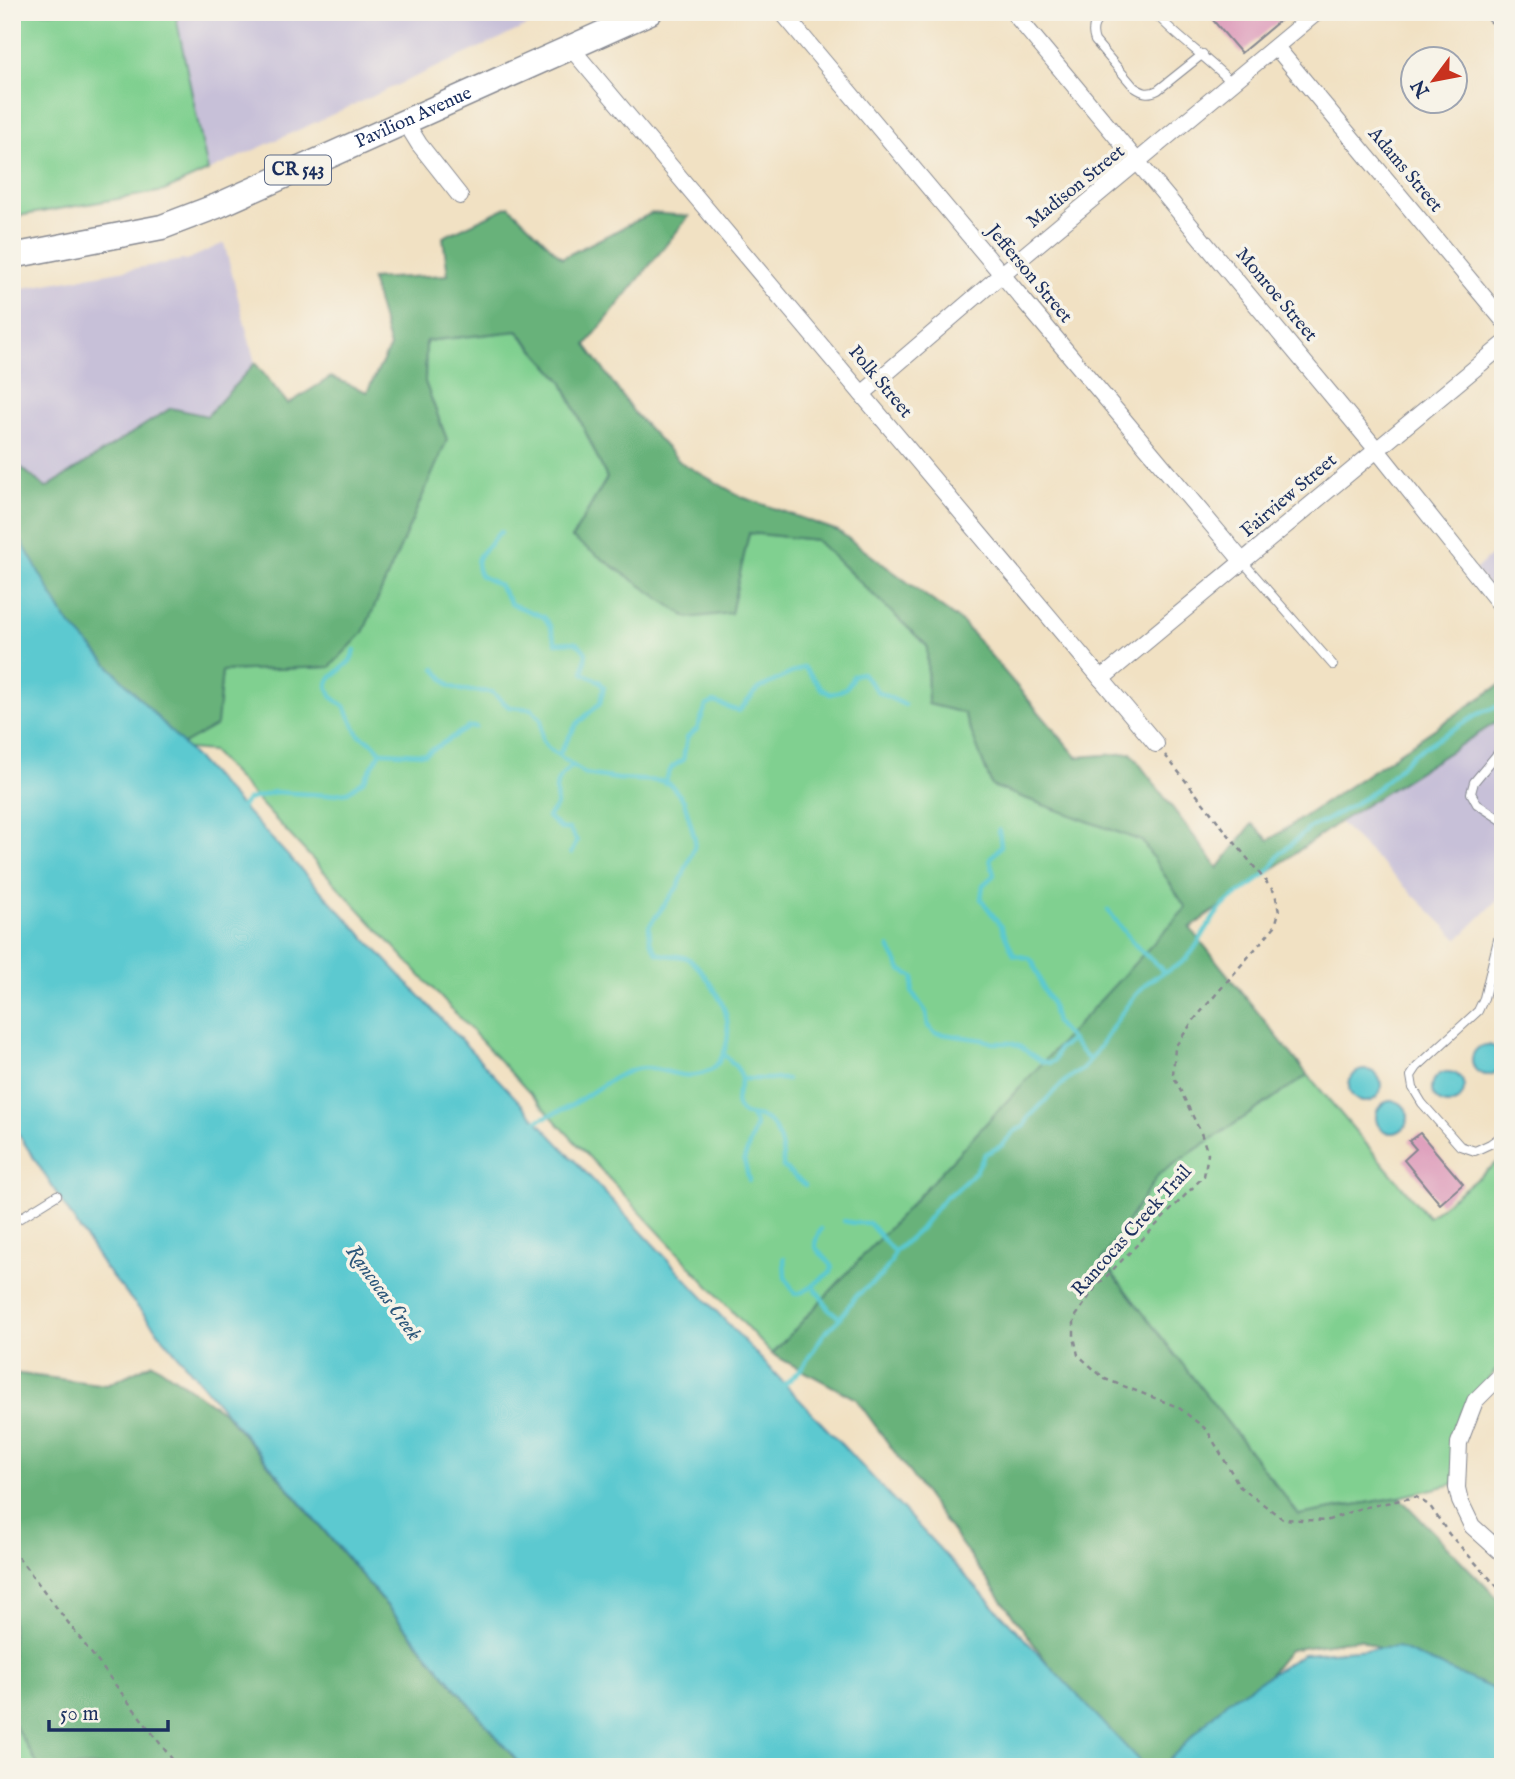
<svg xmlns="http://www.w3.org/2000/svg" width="1515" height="1779" font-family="'IM FELL English',serif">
<rect width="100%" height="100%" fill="#f7f3e8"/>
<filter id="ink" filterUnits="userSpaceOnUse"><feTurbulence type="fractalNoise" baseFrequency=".0143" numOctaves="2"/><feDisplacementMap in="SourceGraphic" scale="14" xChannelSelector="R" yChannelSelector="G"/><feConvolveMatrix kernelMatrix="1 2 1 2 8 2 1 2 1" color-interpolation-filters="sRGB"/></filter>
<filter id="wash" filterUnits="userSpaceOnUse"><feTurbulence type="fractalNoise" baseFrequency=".00686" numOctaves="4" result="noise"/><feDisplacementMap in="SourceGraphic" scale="28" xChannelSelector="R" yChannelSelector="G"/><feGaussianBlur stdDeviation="1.57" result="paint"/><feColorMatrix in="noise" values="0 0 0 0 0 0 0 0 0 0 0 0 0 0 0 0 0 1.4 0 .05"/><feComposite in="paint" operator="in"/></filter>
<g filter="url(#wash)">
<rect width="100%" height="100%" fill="#f1e1c3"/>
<!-- industrial -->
<g fill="#c7c0d8">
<path d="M175 12H558L208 171Z"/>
<path d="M224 243 255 363 207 416 171 408 46 488 12 460V290L189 259Z"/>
<path d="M1503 544V602L1475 570Z"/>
<path d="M1503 718V895L1458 939 1339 822Z"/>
</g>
<!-- green -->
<g fill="#80d090" stroke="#4e8077" stroke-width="2">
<path d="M12 12H175L208 171 164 191 12 217Z"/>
<path d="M517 331 562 381 607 478 572 538 731 613 749 533 816 540 927 646 928 704 964 712 992 786 1142 841 1187 908 772 1354 212 751 176 748 216 725 222 671 330 667 447 440 425 382 426 341Z"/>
<path d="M1308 1075 1428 1217 1503 1158V1367L1496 1370 1459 1416 1454 1484 1399 1497 1299 1515 1102 1260 1159 1174Z"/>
<path d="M12 1721 39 1767H12Z"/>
</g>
<!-- forest -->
<g fill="#68b27a" stroke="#42706c" stroke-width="2">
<path d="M509 206 562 258 652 213 689 216 586 345 635 414 680 462 742 497 838 531 964 624 1077 757 1131 753 1218 868 1252 824 1269 840 1503 683V718L1339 822 1190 928 1308 1075 1159 1174 1102 1260 1299 1515 1399 1497 1503 1604V1709L1360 1639 1289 1650 1195 1767H1123L856 1399 772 1354 1186 908 1142 841 992 786 964 713 928 704 927 646 816 540 749 533 731 613 688 618 572 538 607 478 562 381 518 331 426 341 425 382 447 440 363 633 330 667 222 671 217 725 176 748 92 664 12 533V460L46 488 171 408 207 416 255 363 288 404 331 377 367 392 390 347 371 279 448 275 443 237Z"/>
<path d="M153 1363 225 1413 522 1767H39L12 1721V1373L107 1385Z"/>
</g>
<!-- water -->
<g fill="#5cc9d0" stroke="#3c7c97" stroke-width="2">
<path d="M12 525 67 621 1145 1767H522L104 1267 12 1124Z"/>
<circle cx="1487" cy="1060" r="15"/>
<circle cx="1365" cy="1086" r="16"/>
<circle cx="1448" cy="1088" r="16"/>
<circle cx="1392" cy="1117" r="16"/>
<path d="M1397 1647 1503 1693V1767H1162L1226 1702 1303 1654Z"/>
</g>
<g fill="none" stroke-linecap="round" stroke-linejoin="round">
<!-- stream -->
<g stroke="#5cc9d0" stroke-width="4.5">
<path d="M501 532C494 536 495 540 489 545 478 555 473 561 481 576L499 585 511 604 544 617 550 626 556 643C572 643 576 638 586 653L583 673 599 681 604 687 600 703 576 725 559 754"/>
<path d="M355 650 350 661 330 679 327 686 332 697 345 707 359 735 373 743 381 752"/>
<path d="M435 669 450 686 461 690 492 692 509 707 532 709 541 719 542 739 547 747 585 774 618 779 663 781 672 786 684 801 695 839 694 848 679 885 649 926 650 941 657 953C669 958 684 953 693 962 703 971 721 998 725 1011 732 1033 727 1067 701 1074 677 1081 656 1062 632 1070 609 1078 592 1093 572 1105 560 1112 545 1116 533 1123"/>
<path d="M381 752 425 754 469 727H476"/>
<path d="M664 783 672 767 683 760 687 738 697 729 706 706 714 702 739 711 758 689 804 667 822 689 830 694C843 691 850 688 853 675L862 673 878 692 905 705"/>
<path d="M238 811 247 800 274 792 327 795 348 792 364 780 381 752"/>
<path d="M999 830 1001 846 990 859 994 875 983 885 981 899 1001 926 1014 955 1029 958 1033 962 1043 989 1051 1002 1056 1023 1089 1060"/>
<path d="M571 853 577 841 569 829H561L548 817 557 805C555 785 554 780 572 766"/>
<path d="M1108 910C1118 924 1128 937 1139 949 1148 959 1155 959 1163 972"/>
<path d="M889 947 901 970 914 977 912 992 926 1012 928 1026 935 1033 984 1040 993 1043H1011L1019 1046 1041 1061 1050 1063 1054 1061 1059 1048 1072 1040"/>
<path d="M724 1054C729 1060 739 1067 741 1076 743 1087 732 1097 738 1108 744 1118 754 1114 763 1118 779 1124 784 1152 783 1167L805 1185"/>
<path d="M741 1079H787"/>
<path d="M749 1180 744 1160 756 1125 751 1116"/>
<path d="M844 1221 854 1223H869L894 1252"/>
<path d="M784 1258 785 1277 795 1294C807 1293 819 1279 831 1272L832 1266C820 1249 808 1251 821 1229"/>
<path d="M813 1285 829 1309 840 1318"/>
<path d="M781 1388 802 1368 823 1335 840 1318 855 1297 882 1275 891 1262 894 1252 919 1230 945 1197 955 1191 976 1171 985 1154 1001 1146 1015 1131 1025 1126 1028 1118C1042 1105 1055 1089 1070 1077 1075 1073 1080 1073 1084 1068 1107 1040 1120 1009 1147 983 1159 972 1176 970 1187 958 1202 942 1208 920 1224 905 1241 889 1270 878 1279 855L1311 827 1325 821 1366 797 1389 778 1413 754 1482 712 1503 705"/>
</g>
</g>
<g id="blocks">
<!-- building -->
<g fill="#de9ebc">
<path d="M1206 12H1290L1241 53Z"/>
<path d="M1420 1133 1463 1184 1440 1204 1404 1160 1416 1149 1409 1141Z"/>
</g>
</g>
</g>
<g filter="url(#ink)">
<use href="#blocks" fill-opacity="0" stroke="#868890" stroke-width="2"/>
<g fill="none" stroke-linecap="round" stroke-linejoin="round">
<!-- lane casing -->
<g stroke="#868890" stroke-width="10">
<g id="lane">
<path d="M1107 12C1095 21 1090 27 1095 41L1134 87C1143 93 1148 95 1158 90L1203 54"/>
<path d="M1154 12C1178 39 1207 57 1232 83"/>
<path d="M1243 562 1333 665"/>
<path d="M1503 747 1474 782 1471 793 1477 804 1503 821"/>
<path d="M1503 919 1484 998 1478 1011 1417 1067 1411 1076 1413 1088 1422 1103 1460 1146 1475 1151 1490 1144 1503 1135"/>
<path d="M12 1223 57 1195"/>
</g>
</g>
<!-- street casing -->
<g stroke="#868890" stroke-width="18">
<g id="street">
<path d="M782 12 1243 562"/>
<path d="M1013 12 1377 450 1503 608"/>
<path d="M1276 47 1503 320"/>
<path d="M571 48 1156 744"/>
<path d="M406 123 419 144 460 196"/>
<path d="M862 394 1002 274 1317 12"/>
<path d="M1101 679 1503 345"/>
<path d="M1503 1373 1475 1401 1459 1443 1457 1488 1460 1501 1472 1526 1503 1554"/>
</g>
</g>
<!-- primary casing -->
<g stroke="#868890" stroke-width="27">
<g id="primary">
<path d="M1498 12 1503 14"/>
<path id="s1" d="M12 256 162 227 217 206 650 12"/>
</g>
</g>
<!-- path -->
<g stroke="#868890" stroke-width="2.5" stroke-dasharray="5 5" stroke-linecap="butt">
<path d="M1165 755 1275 893 1279 912 1275 926 1193 1021 1175 1047 1173 1075 1201 1133 1208 1154 1204 1176 1095 1288 1074 1319V1337L1078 1355 1105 1379 1178 1407 1207 1430 1240 1487 1283 1519 1326 1521 1361 1508 1416 1497 1430 1506 1449 1534 1503 1593"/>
<path d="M12 1549 178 1767"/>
</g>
<!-- lane -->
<use href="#lane" stroke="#fff" stroke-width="8"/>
<!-- street -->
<use href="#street" stroke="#fff" stroke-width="16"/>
<!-- primary -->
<use href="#primary" stroke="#fff" stroke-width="24"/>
</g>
</g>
<g text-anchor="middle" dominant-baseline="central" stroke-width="7" stroke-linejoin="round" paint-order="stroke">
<!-- shield labels -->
<rect fill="#f7f3e8" stroke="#5d6a87" stroke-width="2" x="265" y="155.5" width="66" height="29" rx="5"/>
<g font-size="18" font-weight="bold" fill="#1b2f5e">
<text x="298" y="170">CR 543</text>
</g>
<!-- street labels -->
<g font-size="19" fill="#1b2f5e" stroke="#f7f3e8">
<text stroke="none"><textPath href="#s1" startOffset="427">Pavilion Avenue</textPath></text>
<text transform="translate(1405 170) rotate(50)">Adams Street</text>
<text transform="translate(1076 187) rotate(-39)">Madison Street</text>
<text transform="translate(1029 274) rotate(50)">Jefferson Street</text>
<text transform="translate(1276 295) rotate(50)">Monroe Street</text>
<text transform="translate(880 382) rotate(50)">Polk Street</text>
<text transform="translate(1289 496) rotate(-40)">Fairview Street</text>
<text transform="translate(1132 1231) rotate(-48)">Rancocas Creek Trail</text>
</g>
<!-- water labels -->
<g font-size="21" font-style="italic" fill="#2b567a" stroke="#f7f3e8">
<text transform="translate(383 1293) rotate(54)">Rancocas Creek</text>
</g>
</g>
<!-- margin -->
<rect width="1515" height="1779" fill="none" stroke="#f7f3e8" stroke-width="42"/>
<!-- north arrow -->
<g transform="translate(1434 80) rotate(238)"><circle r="33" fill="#f7f3e8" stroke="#9fa5b1" stroke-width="2"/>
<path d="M0-5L12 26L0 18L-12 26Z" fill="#c8321e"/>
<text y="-10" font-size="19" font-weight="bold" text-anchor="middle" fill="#1b2f5e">N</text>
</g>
<!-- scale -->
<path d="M49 1720v10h119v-10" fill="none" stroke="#1b2f5e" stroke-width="3.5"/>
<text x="60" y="1720" font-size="21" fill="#1b2f5e" stroke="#f7f3e8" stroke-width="5" paint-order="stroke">50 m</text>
</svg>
